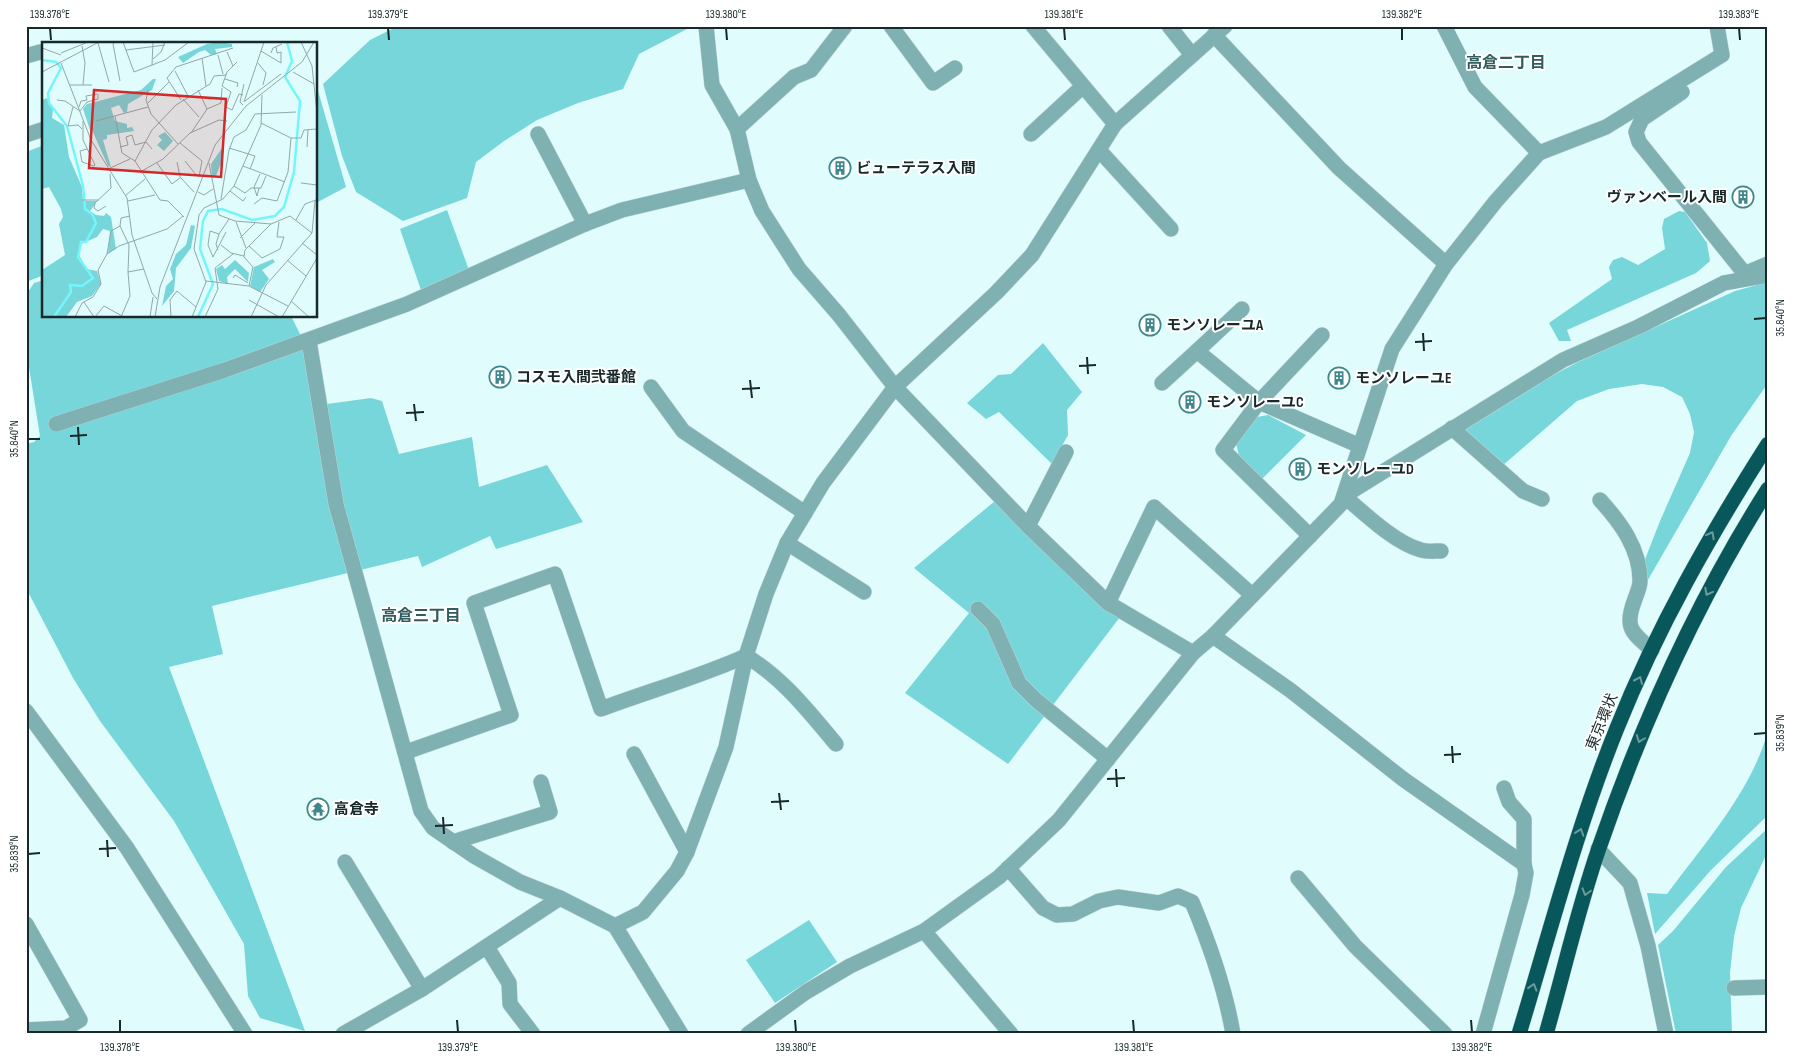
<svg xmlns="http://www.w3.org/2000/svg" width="1794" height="1060" font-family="'Sofia Sans Condensed','Noto Sans JP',sans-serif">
<rect width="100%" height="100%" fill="#e1fcfd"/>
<!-- green -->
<g fill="#77d6da">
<path d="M398 26H689L687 29 639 54 623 89 578 103 537 120 504 141 476 162 467 198 403 221 356 192 342 156 323 84 370 40Z"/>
<path d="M316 84 346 187 316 203Z"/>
<path d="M44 145V275L26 282V152Z"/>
<path d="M447 210 469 270 421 290 400 229Z"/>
<path d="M1679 211 1685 212 1707 243 1710 261 1696 273 1567 330 1571 341H1559L1549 323 1612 279 1609 267 1613 260 1622 257 1638 265 1665 249 1662 228 1664 219Z"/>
<path d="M44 280V316H291L301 336 327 404 371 398 382 401 399 454 472 437 479 487 547 465 583 522 496 549 490 536 422 567 418 556 212 606 223 654 169 667 305 1031 260 1018 248 996 244 944 174 821 100 721 73 678 26 588V444L34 442 40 436 28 361 26 295 34 283Z"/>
<path d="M1768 282V383L1731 436 1645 585 1644 562 1660 521 1690 453 1694 432 1690 414 1682 397 1663 387 1642 384 1609 389 1577 401 1502 466 1464 430 1538 383 1578 362 1735 291Z"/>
<path d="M1043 343 1082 392 1067 410 1068 435 1052 464 999 412 986 419 967 403 998 375 1011 374Z"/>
<path d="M1268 415 1306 435 1262 479 1239 456 1236 443 1257 417Z"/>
<path d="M995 501 1120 617 1008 764 905 693 969 613 914 568Z"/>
<path d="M1768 731V815L1711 870 1655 934 1647 893 1667 894C1704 844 1751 792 1768 731Z"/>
<path d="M1768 828V851L1741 908 1734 936 1730 973 1732 1034H1676L1658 945 1673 931 1726 867Z"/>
<path d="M809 920 837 962 775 1003 746 960Z"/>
</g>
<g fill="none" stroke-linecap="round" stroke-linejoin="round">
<!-- minor casing -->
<g stroke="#bdd6d7" stroke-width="16">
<g id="minor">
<path d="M706 26 712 85 737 129 749 180 762 211 799 269 839 315 895 387 1028 526 1108 603 1193 653"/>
<path d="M891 26 933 83 955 68"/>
<path d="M1033 26 1115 124"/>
<path d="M1169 26 1192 55"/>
<path d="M1214 35 1339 168 1446 264"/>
<path d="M26 56 40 52"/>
<path d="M1682 92 1642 119 1636 132 1639 142 1745 274"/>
<path d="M737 129 794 77 811 70 845 26"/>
<path d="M538 134 585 224"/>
<path d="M1031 134 1083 86"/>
<path d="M26 135 44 129"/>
<path d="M1099 150 1171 229"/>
<path d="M1539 153 1606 127 1722 55 1717 26"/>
<path d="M1744 274 1768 264"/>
<path d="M309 341 336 504 421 811 433 828 474 856 520 882 560 898 615 926 681 1034"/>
<path d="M1197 351 1242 309"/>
<path d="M1162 383 1197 351 1259 402 1322 335"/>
<path d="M651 387 683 431 805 513"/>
<path d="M56 424 225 370 407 304 585 224 622 210 749 180"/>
<path d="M1452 428 1523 491 1542 499"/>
<path d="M1344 496 1563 360 1638 327 1724 283 1768 275"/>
<path d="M1344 496C1365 514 1395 543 1421 550 1427 552 1435 551 1441 551"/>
<path d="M1600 500C1620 522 1640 548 1640 581 1640 587 1637 593 1635 599 1624 627 1631 632 1652 650"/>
<path d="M1028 526 1066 452"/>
<path d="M1310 536 1223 450 1259 402 1360 446"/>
<path d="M787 543 864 592"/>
<path d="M1108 603 1154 507 1252 595"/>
<path d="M978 609 993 624 1019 683 1036 700 1108 759"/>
<path d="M1213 636 1290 690 1403 779 1524 864 1526 873 1522 895 1483 1034"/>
<path d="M26 711 127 848 245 1034"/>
<path d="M406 752 511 715 474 603 555 574 601 709C649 691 699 677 746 656 783 678 809 712 836 744"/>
<path d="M634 754 687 852"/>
<path d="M1504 788 1509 802 1524 819V864"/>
<path d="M453 842 550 812 541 782"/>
<path d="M1598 849 1630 883 1648 946 1666 1034"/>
<path d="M345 862 422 989"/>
<path d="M1008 868 1043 908 1057 915 1073 914 1099 901 1118 897 1159 903 1178 896 1192 902C1210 945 1225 987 1233 1034"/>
<path d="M1298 878 1355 946 1445 1034"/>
<path d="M26 924 80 1020 66 1028 26 1030"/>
<path d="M615 926 643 912 677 871 687 852 726 747 746 656 766 594 787 543 823 483 895 387 996 293 1032 255 1115 124 1225 26"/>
<path d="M924 931 1011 1034"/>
<path d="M487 947 509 983 510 1004 533 1034"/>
<path d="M1734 988 1768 987"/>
<path d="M343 1034 422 989 560 898"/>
<path d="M748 1034 806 992 850 966 924 931 999 877 1059 820 1193 653 1213 636 1341 504 1392 349 1446 264 1496 201 1539 153 1475 87 1444 26"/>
</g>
</g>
<!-- highway casing -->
<g stroke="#bdd6d7" stroke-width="16">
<g id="highway">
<path d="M1519 1034C1550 932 1577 827 1617 728 1657 628 1710 535 1768 444"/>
<path d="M1546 1034C1564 972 1578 908 1599 848 1642 723 1697 601 1768 489"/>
</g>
</g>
<!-- minor -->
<use href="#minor" stroke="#7fb0b2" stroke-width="15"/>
<!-- highway -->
<use href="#highway" stroke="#08585b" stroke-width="15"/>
</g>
<!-- one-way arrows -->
<defs><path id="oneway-chevron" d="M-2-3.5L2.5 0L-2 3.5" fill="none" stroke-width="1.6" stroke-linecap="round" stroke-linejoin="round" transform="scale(1.25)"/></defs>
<g stroke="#6b9b9d">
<use href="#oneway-chevron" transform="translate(1711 535) rotate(-62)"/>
<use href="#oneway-chevron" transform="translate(1708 592) rotate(118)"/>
<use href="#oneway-chevron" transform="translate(1639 680) rotate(-66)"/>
<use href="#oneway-chevron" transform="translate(1640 739) rotate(111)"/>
<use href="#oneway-chevron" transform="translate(1580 832) rotate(-71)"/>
<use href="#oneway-chevron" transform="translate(1586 892) rotate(106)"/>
<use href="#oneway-chevron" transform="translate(1533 987) rotate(-73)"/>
</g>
<!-- ticks -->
<path fill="none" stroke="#17292a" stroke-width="2" d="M50 28 51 40M388 28 389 40M726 28 727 40M1064 28 1065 40M1402 28V40M1739 28 1740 40M1754 319 1766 318M1423 333 1424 351M1415 342 1432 341M1087 357 1088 374M1079 366 1096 365M750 380 752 398M742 389 760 388M414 404 416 421M406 413 424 412M78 427 79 445M70 436 87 435M28 439H40M1754 734 1766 733M1452 746 1453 763M1444 755 1461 754M1116 769 1117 787M1107 779 1125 778M779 793 781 810M771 802 789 801M443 817 444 834M435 826 453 825M107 840 108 857M99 849 116 848M28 854 40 853M120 1020V1032M457 1020 458 1032M795 1020 796 1032M1133 1020 1134 1032M1471 1020 1472 1032"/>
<!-- icons -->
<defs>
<g id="building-ring" transform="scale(1.125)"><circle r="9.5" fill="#fff" stroke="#3f878a" stroke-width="1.5"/><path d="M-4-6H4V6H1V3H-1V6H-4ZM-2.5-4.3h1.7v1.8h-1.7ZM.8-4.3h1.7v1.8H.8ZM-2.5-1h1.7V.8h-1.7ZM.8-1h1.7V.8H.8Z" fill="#3f878a"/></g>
<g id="temple-ring" transform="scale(1.125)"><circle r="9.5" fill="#fff" stroke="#3f878a" stroke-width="1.5"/><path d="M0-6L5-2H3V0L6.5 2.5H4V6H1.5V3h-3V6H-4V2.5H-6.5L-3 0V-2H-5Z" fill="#3f878a"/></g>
</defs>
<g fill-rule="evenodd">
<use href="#building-ring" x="840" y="168"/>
<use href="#building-ring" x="1743" y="197"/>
<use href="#building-ring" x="1150" y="325"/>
<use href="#building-ring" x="500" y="377"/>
<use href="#building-ring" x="1339" y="378"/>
<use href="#building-ring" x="1190" y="402"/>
<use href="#building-ring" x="1300" y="469"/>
<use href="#temple-ring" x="318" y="809"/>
</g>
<g text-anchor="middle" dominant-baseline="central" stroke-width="4" stroke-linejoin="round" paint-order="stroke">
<!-- poi labels -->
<g font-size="15" font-weight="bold" fill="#17292a" stroke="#fff" text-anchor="start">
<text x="856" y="168">ビューテラス入間</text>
<text x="1727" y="197" text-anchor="end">ヴァンベール入間</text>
<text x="1166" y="325">モンソレーユA</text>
<text x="516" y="377">コスモ入間弐番館</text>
<text x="1355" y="378">モンソレーユE</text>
<text x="1206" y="402">モンソレーユC</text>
<text x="1316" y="469">モンソレーユD</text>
<text x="334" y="809">高倉寺</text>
</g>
<!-- street labels -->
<g font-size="15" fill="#17292a" stroke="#fff">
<text transform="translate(1602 722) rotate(-68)">東京環状</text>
</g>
<!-- neighbourhood labels -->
<g font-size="16" font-weight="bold" fill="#325d5f" stroke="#fff">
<text x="1506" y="63">高倉二丁目</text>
<text x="421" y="616">高倉三丁目</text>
</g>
</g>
<!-- overview -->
<g transform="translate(42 42)">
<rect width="275" height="275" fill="#e1fcfd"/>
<path d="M178 0 190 2V5L173 7 175 12 169 13 163 8 157 10 141 21 136 15 165 2ZM111 37H114L110 48 86 62 85 70 82 71 77 63 69 66 73 79 85 82V86L90 85 92 89 65 93V97L61 98 69 125 66 124 50 88 49 91 41 67 45 62 99 48ZM5 56 11 68 10 76 22 83 27 115 40 145 41 159H55L48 169 54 173 62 174 64 171 69 175 74 207 66 211 68 189 61 187 55 195 39 202 37 213 45 227 55 229 59 242 50 254 35 260 24 275H0V228L23 213 17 182 21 175 19 167 7 145 0 147V58ZM123 90 131 99 122 109 115 103 120 98 116 94ZM180 106 181 116 174 134H170L169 122ZM149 183 153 184 149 206 134 226 132 249 120 264 124 244 131 237 128 227 134 212 144 203ZM231 217 233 220 220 228 227 237 218 250 208 244 212 225ZM193 218 207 231 206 240 193 227 185 235 186 242 177 239 174 227 180 223 183 227Z" fill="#77d6da"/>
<path fill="none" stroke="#73f6fb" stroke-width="2.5" d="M0 18 14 20 19 26 6 51 7 61 25 84 41 144 43 167 50 172M12 275 29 250 28 243 40 244 51 236 36 215 39 200H44L54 181 50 172M156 275 171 242 158 207 161 179 166 169 180 167 210 178 233 174 242 165 252 130 258 59 243 35 250 19 245 0"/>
<path fill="none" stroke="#90a8a9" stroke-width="1" d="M73 0 71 2 78 39M81 0 92 30 123 18 147 0M259 0 270 24 275 71M56 1 67 40M40 4 43 21 41 43M0 6 19 13M84 8 123 3M219 9 239 21V10L235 11 234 5M185 10 191 24M19 11 46 0M229 11 231 6 240 2M176 13 181 32M160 16 164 44M111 17 119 10 123 0M195 20 185 30 180 44 189 50 184 65 190 68 197 52 201 53M19 21 49 98 85 156 90 193 110 251 115 257M216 21 224 31 221 43M110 23 111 0M133 29 146 54M0 30 57 0M251 30 272 42M183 37 196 41 195 45M28 43H50M106 48 104 58 109 72 136 102M141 57 157 75M15 58 23 59 38 69 45 60 56 57V52M139 58 125 36 134 25 191 6M203 59 239 32M202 60 222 0M106 61 127 40M201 63 198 60 202 42M31 65 26 84 36 83 40 87M37 65 39 59 45 58 44 54 55 52M165 67 179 61 180 46M73 74 80 111 93 119 118 158 126 159 142 175M41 79V98L53 123 52 124 40 120 38 109 45 107M54 79 106 65M219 81 249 96H259L262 88 275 87M149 91 165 67 156 48M138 101 160 119 157 135M78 105 86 103 84 95 90 93 93 103 104 100 110 107M265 105 266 88M187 106 213 114 208 127M93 119 110 88 134 63 168 42 172 34 184 33M143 119 155 134M135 120 138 135 152 150M115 121 130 142 139 135M167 121 177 173 193 179 229 182 248 174 270 191M201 124 243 140M66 127 88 117M98 130 121 117 148 91 177 78 185 79M259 141 275 143M192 144 203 151 209 146H219L224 134M217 146 215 154 212 145 218 132M188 149 201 159 204 155M156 150 162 153 171 147M83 154 103 137M179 157 187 108 192 95 204 88 213 72 254 70M40 158H57M86 159 113 153M212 162 220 156 235 159 246 130 249 96M64 164 56 169 52 166 53 161 69 146 68 132M254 178 263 162 274 158M194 180 204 206M177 192 168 189 166 203 171 215 184 190M198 196 213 181M260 201 275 213M179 203 189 211 202 214M207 204 220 216 238 207 242 195H235L237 180M176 208 174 202 177 192 187 177M65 212 69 189 78 184M245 218 264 234M86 230 87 203 78 184 79 176 88 174M191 236 193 233 206 241M164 239 207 244 246 264M207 244 211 225 202 215 203 208 229 182M207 258 237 275M249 259 267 275M42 260 52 275M33 275 40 261 51 255 59 242 56 228 65 212 77 204 125 187 141 174M53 275 62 264 80 274M79 275 88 254 86 230 102 227M108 275 111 255M113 275 118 245 173 103 204 64 260 20 272 0M129 275 128 258 135 249 154 265M150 275 164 240 152 207 157 173 162 166 181 157 192 144 219 83 220 53M163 275 176 247 173 226 191 212M209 275 224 243 270 191 273 159M240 275 275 216"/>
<path fill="#d62828" fill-opacity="0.15" stroke="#d62828" stroke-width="2.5" d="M52 48 184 57 179 135 47 126Z"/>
<rect width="275" height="275" fill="none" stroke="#17292a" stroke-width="2.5"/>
</g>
<!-- border -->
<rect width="1794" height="1060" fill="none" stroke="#ffffff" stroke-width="55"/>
<rect x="28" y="28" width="1738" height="1004" fill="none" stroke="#17292a" stroke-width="2"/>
<g font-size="12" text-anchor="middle" fill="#17292a">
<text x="50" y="18">139.378°E</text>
<text x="388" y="18">139.379°E</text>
<text x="726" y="18">139.380°E</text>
<text x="1064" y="18">139.381°E</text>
<text x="1402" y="18">139.382°E</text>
<text x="1739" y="18">139.383°E</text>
<text transform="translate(1780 318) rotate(-90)" y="4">35.840°N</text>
<text transform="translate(14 439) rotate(-90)" y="4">35.840°N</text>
<text transform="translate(1780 733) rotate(-90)" y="4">35.839°N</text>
<text transform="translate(14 854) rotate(-90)" y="4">35.839°N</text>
<text x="120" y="1051">139.378°E</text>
<text x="458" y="1051">139.379°E</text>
<text x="796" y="1051">139.380°E</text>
<text x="1134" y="1051">139.381°E</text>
<text x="1472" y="1051">139.382°E</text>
</g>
</svg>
